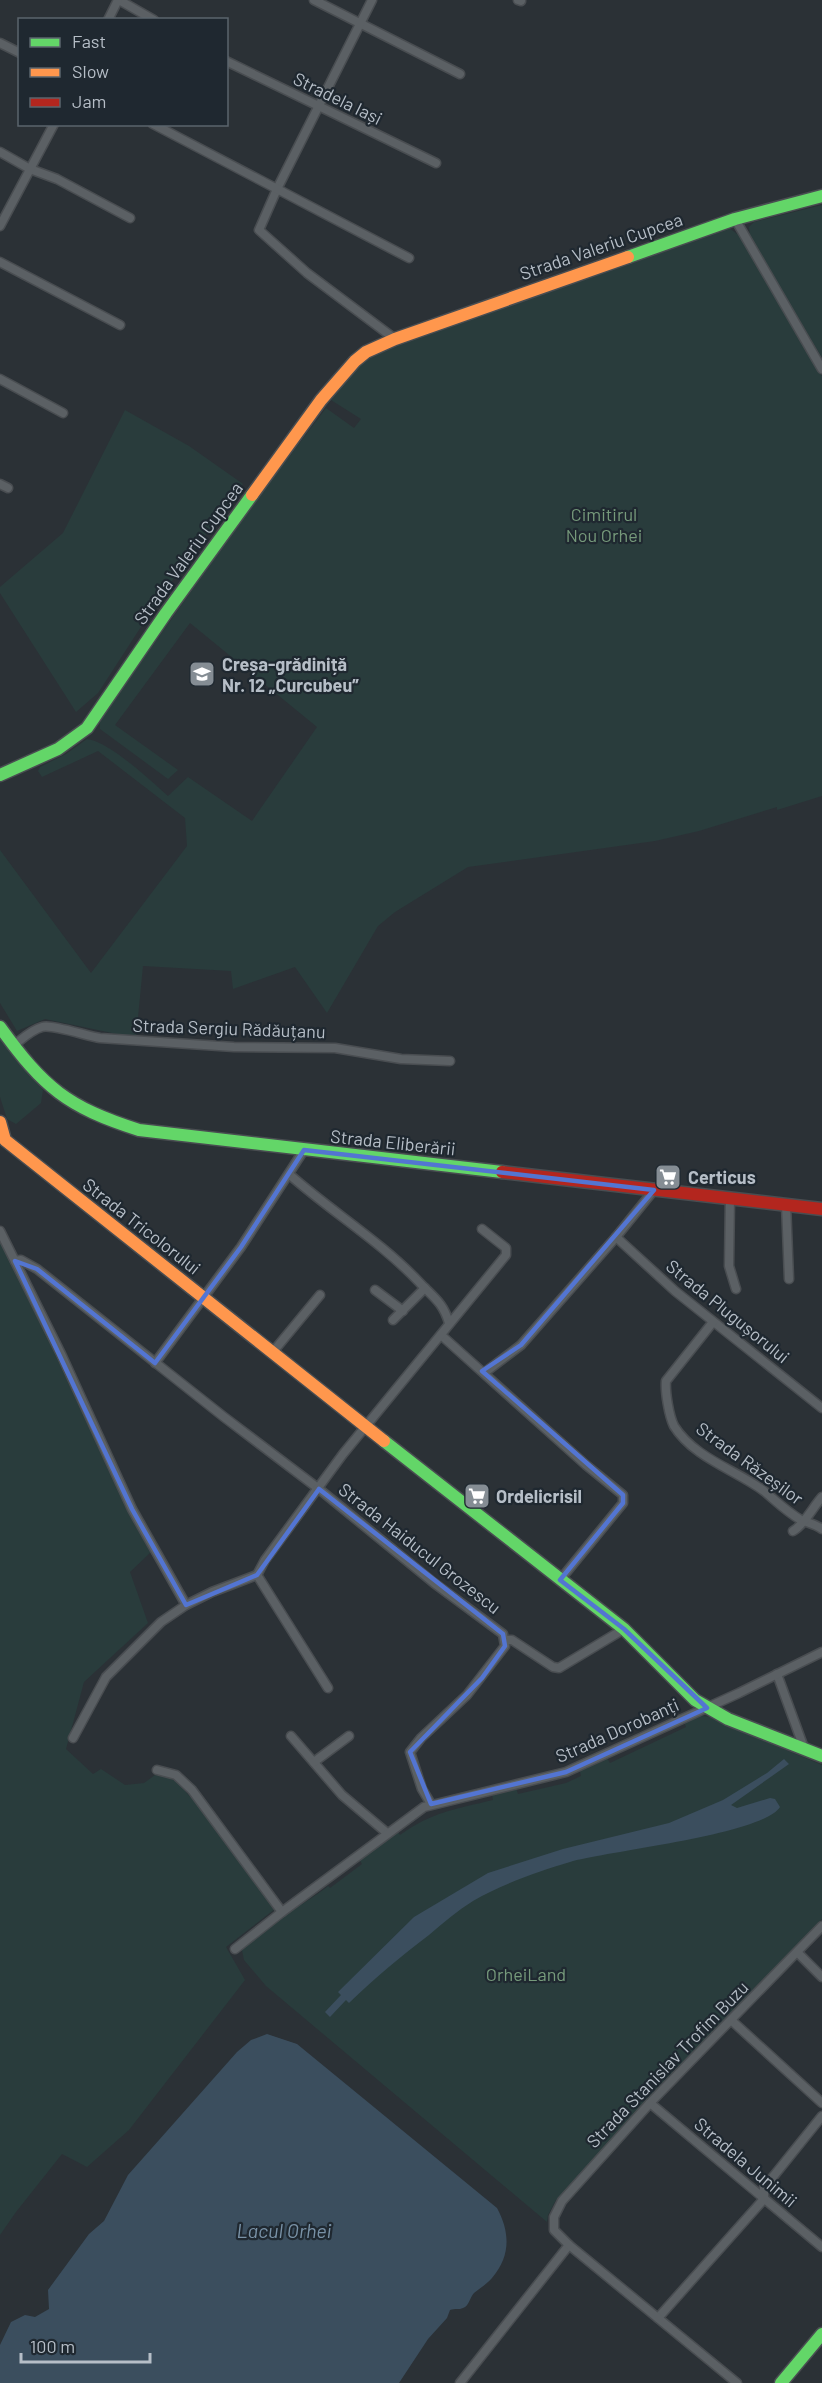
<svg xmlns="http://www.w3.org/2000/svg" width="822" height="2383" font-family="Barlow,sans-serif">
<rect width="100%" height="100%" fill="#2b3136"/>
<!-- green -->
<g fill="#293c3c">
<path d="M822 205V358L750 237 749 227 754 222Z"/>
<path d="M719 228H729L740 236 822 376V796L777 810V807L699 831 655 841 468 867 395 912 378 926 327 1013 295 967 233 989 231 971 143 966 136 1038 45 1019 17 1031 0 1003V850L91 973 187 846 185 818 98 751 42 777 38 771 40 767 66 754 87 739C110 742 150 780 168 796L188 777 252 821 317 727 190 623 115 725 178 770 168 779 100 729V720L248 511 326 408 354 428 361 419 331 400 361 361 376 352Z"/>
<path d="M125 410 189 446 243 484 161 596 98 693 76 712 0 593V587L63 533Z"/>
<path d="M0 1036 14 1057 43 1090 41 1103 16 1124 7 1119 0 1097Z"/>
<path d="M0 1238 151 1552 130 1572 148 1623 84 1682 66 1749 93 1774 101 1769 125 1785 144 1783 155 1775 167 1777 177 1782 195 1802 275 1909 226 1947 245 1980 129 2130 87 2167 62 2154 16 2212 0 2235Z"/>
<path d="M700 1716 711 1717 721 1723 822 1765V1919L712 2032 556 2200 548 2215 547 2222 266 1986 244 1960 242 1950C256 1928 307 1904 328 1886L330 1888 362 1864 359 1859 397 1831 400 1835C432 1812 456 1809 493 1800L492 1794 516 1788 518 1794 566 1783 581 1776 580 1771 607 1758 610 1763 686 1727 684 1721Z"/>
</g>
<!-- water -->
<g fill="#3b4e5e">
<path d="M784 1759 789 1764 731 1805 737 1808 770 1798 775 1799 780 1807C762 1835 608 1851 570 1862 539 1871 500 1885 473 1901 457 1911 443 1923 429 1935 401 1956 375 1978 349 2003L346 2000 330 2017 325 2012 341 1995 338 1992 414 1917 488 1873 563 1849 669 1823 723 1800 767 1773Z"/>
<path d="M267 2034 297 2044 497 2208C510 2232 511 2256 492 2278 487 2284 480 2288 474 2293 470 2297 469 2306 463 2308 459 2310 455 2308 450 2310L447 2318 428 2339 399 2383H0V2345L11 2322 25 2315 35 2317 49 2309 48 2290 89 2234 104 2221 128 2175 237 2052 251 2040Z"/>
</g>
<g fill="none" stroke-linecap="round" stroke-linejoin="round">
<!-- street casing -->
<g stroke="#494d51" stroke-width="11">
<g id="street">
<path d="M119 0 154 20"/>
<path d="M314 0 460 74"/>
<path d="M372 0 277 189 259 230 307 273 395 339"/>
<path d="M518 0 521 1"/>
<path d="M108 20 118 0"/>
<path d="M0 43 20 53"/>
<path d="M226 61 436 163"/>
<path d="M153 124 409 258"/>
<path d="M0 152 30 169 57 179 130 218"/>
<path d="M735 219 822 369"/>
<path d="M0 226 54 124"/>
<path d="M0 262 120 325"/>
<path d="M0 379 63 413"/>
<path d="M0 484 8 488"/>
<path d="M13 1046C22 1039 31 1030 42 1027 52 1024 87 1036 100 1038L234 1047 335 1048 401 1059 450 1061"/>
<path d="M290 1175C332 1212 380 1241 419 1282 433 1297 443 1302 449 1323"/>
<path d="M730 1197 729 1266 736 1289"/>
<path d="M786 1204 789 1279"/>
<path d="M0 1231 61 1354 132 1509 186 1605"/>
<path d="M616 1237 675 1291 822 1408"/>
<path d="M15 1261 21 1260 37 1269 224 1417 319 1489 434 1583 503 1634 505 1646 467 1695 421 1738 410 1752 422 1789 431 1804"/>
<path d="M375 1290 403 1311"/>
<path d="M393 1320 425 1288"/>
<path d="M713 1322 666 1381C665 1392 669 1416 674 1426 694 1458 736 1470 764 1491 776 1501 787 1512 801 1520 808 1523 815 1524 822 1529"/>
<path d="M441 1335 586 1465 623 1495V1503L560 1580"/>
<path d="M272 1353 320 1295"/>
<path d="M155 1363 241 1247 304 1150"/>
<path d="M484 1373 521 1345 616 1237 654 1190"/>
<path d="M793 1531C804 1525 813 1507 822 1497"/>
<path d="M257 1575 328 1688"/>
<path d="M505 1640H512L553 1667 559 1668 624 1629"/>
<path d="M777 1674 804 1748"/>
<path d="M291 1736 342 1795 387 1833"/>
<path d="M73 1738 106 1677 161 1622 186 1605 212 1592 257 1575 265 1560 343 1454 506 1255V1248L482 1229"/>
<path d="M314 1762 349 1736"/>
<path d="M157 1770 176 1775 192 1790 282 1912"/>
<path d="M235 1949 282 1912 424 1807 566 1772 739 1693 822 1652"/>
<path d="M798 1953 822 1977"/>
<path d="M731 2020 822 2103"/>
<path d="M650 2103 822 2247"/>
<path d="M658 2318 764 2199V2188L822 2116"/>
<path d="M460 2383 569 2245"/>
<path d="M737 2383 569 2245 554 2230V2217L562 2201 650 2103 822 1926"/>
</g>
</g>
<!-- fast casing -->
<g stroke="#494d51" stroke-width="15">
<g id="fast">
<path d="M628 257 735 219 822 196"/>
<path d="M0 775 58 749 87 728 166 613 252 495"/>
<path d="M0 1027C44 1088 67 1107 139 1130L502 1172"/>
<path d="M384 1441 624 1629 695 1700 728 1719 822 1756"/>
<path d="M781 2383 822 2334"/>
</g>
</g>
<!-- slow casing -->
<g stroke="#494d51" stroke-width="15">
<g id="slow">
<path d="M252 495 321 400 355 361 366 352 395 339 628 257"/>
<path d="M0 1122 5 1140 384 1441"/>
</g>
</g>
<!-- jam casing -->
<g stroke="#494d51" stroke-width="15">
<path id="jam" d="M502 1172 822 1209"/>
</g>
<!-- street -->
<use href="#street" stroke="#5b6064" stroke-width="8"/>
<!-- fast -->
<use href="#fast" stroke="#63d668" stroke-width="12"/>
<!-- slow -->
<use href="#slow" stroke="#ff974d" stroke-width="12"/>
<!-- jam -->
<use href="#jam" stroke="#b3261e" stroke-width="12"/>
</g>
<!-- marked area -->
<path fill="none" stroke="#5375d2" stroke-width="4.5" stroke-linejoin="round" d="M304 1150 654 1190 521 1345 482 1371 623 1495V1503L560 1580 624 1629 707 1708 566 1772 431 1804 410 1752 482 1678 505 1646 503 1634 319 1489 257 1575 186 1605 132 1509 15 1261 37 1269 155 1363 241 1247Z"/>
<!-- icons -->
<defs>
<g id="school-square" transform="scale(1.35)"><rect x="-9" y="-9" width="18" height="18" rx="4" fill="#858d94" stroke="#1f2830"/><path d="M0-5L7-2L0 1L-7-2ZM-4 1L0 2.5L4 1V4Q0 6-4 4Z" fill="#fff"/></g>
<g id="supermarket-square" transform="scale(1.35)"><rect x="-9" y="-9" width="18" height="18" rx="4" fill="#858d94" stroke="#1f2830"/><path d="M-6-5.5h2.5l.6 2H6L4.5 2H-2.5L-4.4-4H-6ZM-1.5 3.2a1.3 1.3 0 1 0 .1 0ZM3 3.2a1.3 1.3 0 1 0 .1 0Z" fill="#fff"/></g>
</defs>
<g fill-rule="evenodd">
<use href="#school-square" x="202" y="674"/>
<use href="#supermarket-square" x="668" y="1177"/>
<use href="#supermarket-square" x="477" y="1496"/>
</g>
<g text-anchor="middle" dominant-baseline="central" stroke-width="4.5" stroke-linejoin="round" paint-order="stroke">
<!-- street labels -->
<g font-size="18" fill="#b6bec7" stroke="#1f2830">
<text transform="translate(338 98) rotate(26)">Stradela Iași</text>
<text transform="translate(601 246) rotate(-19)">Strada Valeriu Cupcea</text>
<text transform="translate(188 553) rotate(-54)">Strada Valeriu Cupcea</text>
<text transform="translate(229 1028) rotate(2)">Strada Sergiu Rădăuțanu</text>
<text transform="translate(393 1142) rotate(6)">Strada Eliberării</text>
<text transform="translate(142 1226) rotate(38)">Strada Tricolorului</text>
<text transform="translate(728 1311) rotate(39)">Strada Plugușorului</text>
<text transform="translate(750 1463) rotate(36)">Strada Răzeșilor</text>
<text transform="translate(420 1548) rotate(38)">Strada Haiducul Grozescu</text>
<text transform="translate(617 1730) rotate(-24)">Strada Dorobanți</text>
<text transform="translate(667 2064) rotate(-46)">Strada Stanislav Trofim Buzu</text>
<text transform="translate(746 2162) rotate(40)">Stradela Junimii</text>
</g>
<!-- park labels -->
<g font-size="18" fill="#769a7b" stroke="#1f2830">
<text x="604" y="514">Cimitirul<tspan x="604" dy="21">Nou Orhei</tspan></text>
<text x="526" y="1974">OrheiLand</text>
</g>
<!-- poi labels -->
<g font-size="18" font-weight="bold" fill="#b6bec7" stroke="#1f2830" text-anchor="start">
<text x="222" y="664">Creșa-grădiniță<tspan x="222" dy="21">Nr. 12 „Curcubeu”</tspan></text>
<text x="688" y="1177">Certicus</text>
<text x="496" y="1496">Ordelicrisil</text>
</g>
<!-- water labels -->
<g font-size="20" font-style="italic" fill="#7992a7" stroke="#1f2830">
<text x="284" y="2230">Lacul Orhei</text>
</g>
</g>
<!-- legend -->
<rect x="18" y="18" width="210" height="108" fill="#1f2830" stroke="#5b646c" stroke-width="1.5"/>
<rect x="30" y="38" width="30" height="9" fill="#63d668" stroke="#5b646c" stroke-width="1.5"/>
<text x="72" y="48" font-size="18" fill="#b6bec7">Fast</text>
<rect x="30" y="68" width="30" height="9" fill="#ff974d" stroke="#5b646c" stroke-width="1.5"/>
<text x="72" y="78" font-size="18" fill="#b6bec7">Slow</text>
<rect x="30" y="98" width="30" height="9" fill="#b3261e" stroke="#5b646c" stroke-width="1.5"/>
<text x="72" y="108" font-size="18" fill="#b6bec7">Jam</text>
<!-- scale -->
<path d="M21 2353v9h129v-9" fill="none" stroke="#b6bec7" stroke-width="3"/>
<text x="30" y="2353" font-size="18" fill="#b6bec7" stroke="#1f2830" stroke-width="4.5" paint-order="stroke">100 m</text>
</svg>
